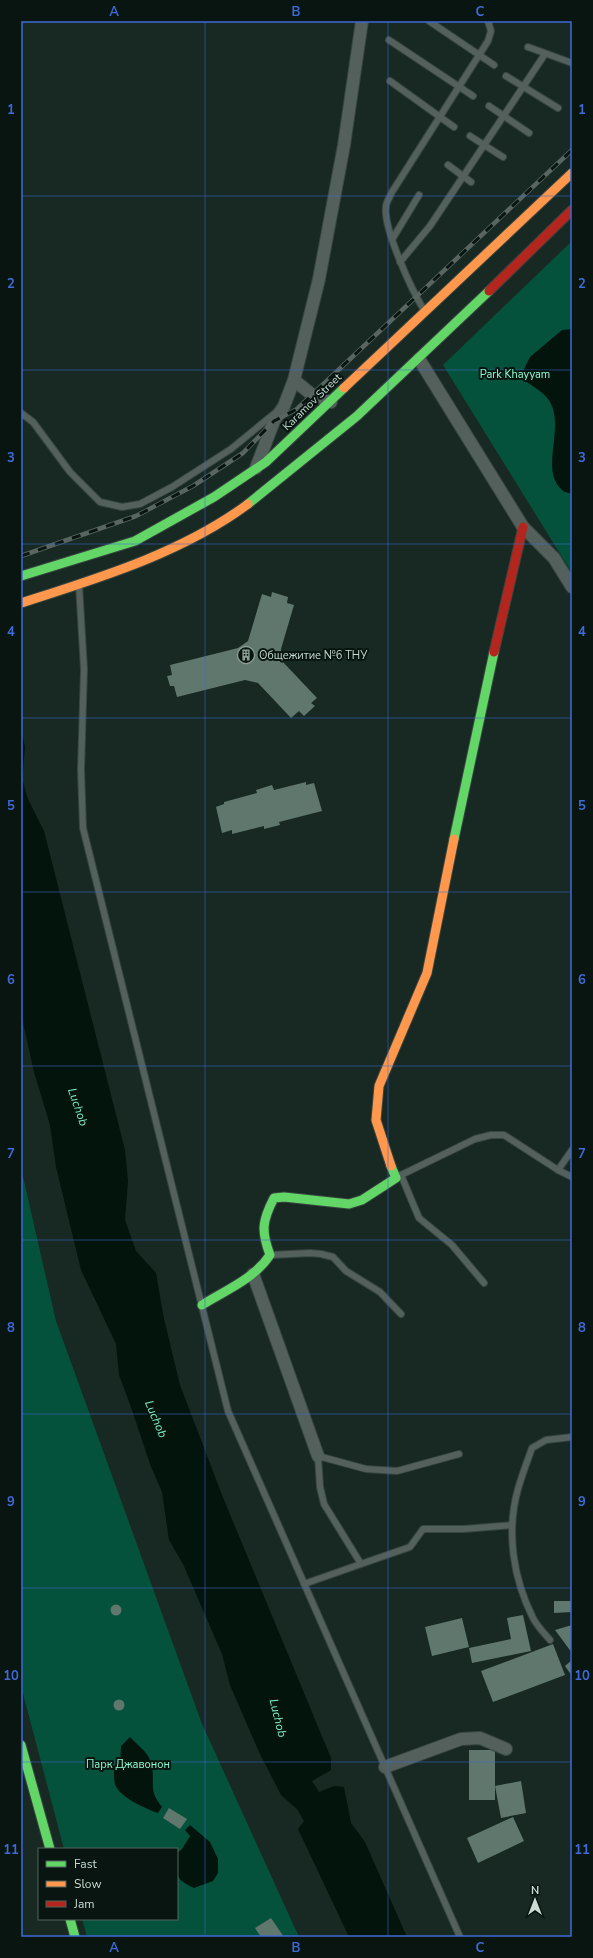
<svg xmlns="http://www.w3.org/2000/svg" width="593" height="1958" font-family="'Nunito Sans',sans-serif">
<rect width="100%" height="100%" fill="#172922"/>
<!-- green -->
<g fill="#05523c">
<path d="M572 241V573L443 365Z"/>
<path d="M21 1168 56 1321 202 1724 299 1937H87L82 1919H177V1849H64L21 1686Z"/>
</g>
<!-- water -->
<g fill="#02140c">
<path d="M572 329V494C569 493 563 492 561 489 540 469 565 428 550 402 545 393 535 388 527 382L524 369 530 357 562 330Z"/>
<path d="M21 728 25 747 22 779 28 799 44 831 125 1150 128 1181 125 1220 136 1251 156 1273 164 1319 180 1385 222 1495 331 1758V1770L312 1781 319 1792 334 1786 344 1787 351 1823 365 1842 407 1937H349L298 1829 304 1821 297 1809 281 1795 259 1752 230 1685 222 1654 183 1564 169 1540 162 1492 150 1464 131 1407 119 1375 116 1344 81 1270 56 1167 50 1125 34 1072 21 1013Z"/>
<path d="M130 1737C138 1746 150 1753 152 1766 155 1786 148 1789 162 1807L158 1813C146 1809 119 1797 115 1784 114 1780 114 1775 114 1771L120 1767 121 1746Z"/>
<path d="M190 1825 210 1842 218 1859V1873L213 1881 194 1888C173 1878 177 1875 177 1853L182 1849 190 1836 185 1830Z"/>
</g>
<!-- building -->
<g fill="#5f776d">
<path d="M272 592 288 597 287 603 294 605 281 649 282 661 317 698 311 703 315 706 304 716 299 711 291 718 258 683 245 680 177 697 174 686H170L167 676 172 675 170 665 238 648 248 641 262 594 271 597Z"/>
<path d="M306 782V785L314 783 322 811 279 822 280 825 264 829V826L232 834V830L222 833 216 807 224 804V802L257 793 256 790 272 785 274 790Z"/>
<path d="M554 1601H572V1612L554 1613Z"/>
<circle cx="116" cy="1610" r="5.5"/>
<path d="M523 1615 531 1651 472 1663 469 1648 511 1639 507 1618Z"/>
<path d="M462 1618 469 1647 432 1656 425 1627Z"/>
<path d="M572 1625V1653L555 1630Z"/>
<path d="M553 1644 565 1675 493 1702 481 1671Z"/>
<path d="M572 1660V1676L565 1666Z"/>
<circle cx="119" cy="1705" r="5.5"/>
<rect x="469" y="1750" width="26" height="50"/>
<path d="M521 1781 526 1813 501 1818 495 1786Z"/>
<path d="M169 1808 187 1819 180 1829 163 1818Z"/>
<path d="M513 1817 524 1841 478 1863 467 1838Z"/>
<path d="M271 1918 284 1937H261L255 1928Z"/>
</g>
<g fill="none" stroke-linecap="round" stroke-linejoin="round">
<!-- lane casing -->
<g stroke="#384540" stroke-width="8">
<g id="lane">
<path d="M429 21 494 65"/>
<path d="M389 40 473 96"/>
<path d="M528 47 572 63"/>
<path d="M506 76 558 108"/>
<path d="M390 81 454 127"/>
<path d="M489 106 529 133"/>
<path d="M470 136 503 157"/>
<path d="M448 165 471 182"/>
<path d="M393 238 419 195"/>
<path d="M400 262 430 226 545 54"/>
<path d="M424 310C412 291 383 228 386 207 386 202 390 197 392 192L488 41 491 31 488 21"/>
<path d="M21 413 33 422 70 472 100 502 122 507 140 504 172 487 231 449 275 413"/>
<path d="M79 585 84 669 81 770 83 828 228 1411 460 1937"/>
<path d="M558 1170 572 1150"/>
<path d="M401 1175 419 1218 452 1245 484 1283"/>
<path d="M397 1177 475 1139 491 1135H504L558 1170 572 1177"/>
<path d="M271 1255 310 1253 321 1254 333 1257 346 1271 380 1292 401 1314"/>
<path d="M361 1564 410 1547 423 1529H464L512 1525"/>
<path d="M304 1584 361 1564 324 1504 320 1487 318 1456 366 1469 397 1471 459 1454"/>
<path d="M550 1640C544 1633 537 1626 533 1618 513 1578 506 1532 518 1489 522 1475 527 1462 532 1448L546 1440 572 1437"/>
</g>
</g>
<!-- street casing -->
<g stroke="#384540" stroke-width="14">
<g id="street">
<path d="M419 359 523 527 554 558 572 587"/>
<path d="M294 380 311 394 331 402"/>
<path d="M256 468 274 421 284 406 294 380 319 279 344 145 362 21"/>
<path d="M253 1274 318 1456"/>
<path d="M385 1767 461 1739 480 1738 506 1749"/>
</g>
</g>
<!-- fast casing -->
<g stroke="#384540" stroke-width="11">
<g id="fast">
<path d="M248 504 357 416 489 291"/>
<path d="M21 576 135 541 214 497 266 462 344 388"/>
<path d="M454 839 494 652"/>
<path d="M202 1305C226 1290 254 1279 270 1255 261 1231 262 1221 274 1198L284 1197 349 1204 362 1200 396 1178 391 1166"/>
<path d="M21 1745 50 1849"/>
<path d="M70 1919 75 1937"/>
</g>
</g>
<!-- slow casing -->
<g stroke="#384540" stroke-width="11">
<g id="slow">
<path d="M344 388 572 173"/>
<path d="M21 603C99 578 182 553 248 504"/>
<path d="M391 1166 376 1120 379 1086 427 973 454 839"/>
</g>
</g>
<!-- jam casing -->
<g stroke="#384540" stroke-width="11">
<g id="jam">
<path d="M489 291 572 210"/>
<path d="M494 652 523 527"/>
</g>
</g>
<!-- lane -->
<use href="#lane" stroke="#53605b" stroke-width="6"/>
<!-- street -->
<use href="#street" stroke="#53605b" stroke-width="12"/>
<!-- fast -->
<use href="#fast" stroke="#63d668" stroke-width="9"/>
<!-- slow -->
<use href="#slow" stroke="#ff974d" stroke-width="9"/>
<!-- jam -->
<use href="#jam" stroke="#b3261e" stroke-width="9"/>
<!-- rail casing -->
<g stroke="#586560" stroke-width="4.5">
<path id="rail" d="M21 556 136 516 193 486 243 453 274 421 297 409 572 150"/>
</g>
<!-- rail -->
<use href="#rail" stroke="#081510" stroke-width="3" stroke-dasharray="9" stroke-linecap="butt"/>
</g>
<!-- grid -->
<path fill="none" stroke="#3f6ad7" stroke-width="1" stroke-opacity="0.55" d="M205 21V1937M388 21V1937M21 196H572M21 370H572M21 544H572M21 718H572M21 892H572M21 1066H572M21 1240H572M21 1414H572M21 1588H572M21 1762H572"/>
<!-- icons -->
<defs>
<g id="building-ring" transform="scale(0.9)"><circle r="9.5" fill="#081510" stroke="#8b9d95" stroke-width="1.5"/><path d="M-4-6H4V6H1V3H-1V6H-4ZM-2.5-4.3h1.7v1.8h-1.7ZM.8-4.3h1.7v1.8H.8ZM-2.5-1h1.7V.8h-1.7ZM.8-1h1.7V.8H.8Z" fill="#8b9d95"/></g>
</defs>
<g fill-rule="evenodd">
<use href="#building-ring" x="246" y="655"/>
</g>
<g text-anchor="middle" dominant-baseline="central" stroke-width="4" stroke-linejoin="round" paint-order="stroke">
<!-- park labels -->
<g font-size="11" fill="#8efdd1" stroke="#081510">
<text x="515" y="374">Park Khayyam</text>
<text x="128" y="1764">Парк Джавонон</text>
</g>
<!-- street labels -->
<g font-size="11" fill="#c9dbd3" stroke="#081510">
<text transform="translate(312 402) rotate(-44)">Karamov Street</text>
</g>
<!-- poi labels -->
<g font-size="11" fill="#c9dbd3" stroke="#081510" text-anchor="start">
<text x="259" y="655">Общежитие №6 ТНУ</text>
</g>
<!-- water labels -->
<g font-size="12" font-style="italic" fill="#7eedc2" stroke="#081510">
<text transform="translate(78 1107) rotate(71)">Luchob</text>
<text transform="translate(156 1419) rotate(67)">Luchob</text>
<text transform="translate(278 1718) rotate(76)">Luchob</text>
</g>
</g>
<!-- border -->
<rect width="593" height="1958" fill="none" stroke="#081510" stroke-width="44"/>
<!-- legend -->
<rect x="38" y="1848" width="140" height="72" fill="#081510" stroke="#55645e"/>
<rect x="46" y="1861" width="20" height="6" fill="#63d668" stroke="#55645e"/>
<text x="74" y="1868" font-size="12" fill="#c9dbd3">Fast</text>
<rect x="46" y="1881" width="20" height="6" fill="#ff974d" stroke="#55645e"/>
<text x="74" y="1888" font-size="12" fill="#c9dbd3">Slow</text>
<rect x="46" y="1901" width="20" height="6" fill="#b3261e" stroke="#55645e"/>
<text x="74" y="1908" font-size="12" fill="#c9dbd3">Jam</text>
<!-- north arrow -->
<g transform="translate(535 1900)" stroke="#081510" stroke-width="3" paint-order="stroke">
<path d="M0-3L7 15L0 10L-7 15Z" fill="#c9dbd3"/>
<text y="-6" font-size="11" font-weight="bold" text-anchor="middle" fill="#c9dbd3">N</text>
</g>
<rect x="22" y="22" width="549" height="1914" fill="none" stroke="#3f6ad7" stroke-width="1.5"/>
<g font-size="13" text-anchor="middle" font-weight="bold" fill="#3f6ad7">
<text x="114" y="16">A</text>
<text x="296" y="16">B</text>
<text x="480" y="16">C</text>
<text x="11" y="114">1</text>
<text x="582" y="114">1</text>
<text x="11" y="288">2</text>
<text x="582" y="288">2</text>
<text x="11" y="462">3</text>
<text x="582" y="462">3</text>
<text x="11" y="636">4</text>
<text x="582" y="636">4</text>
<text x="11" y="810">5</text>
<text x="582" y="810">5</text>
<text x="11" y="984">6</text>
<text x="582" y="984">6</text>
<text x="11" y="1158">7</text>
<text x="582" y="1158">7</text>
<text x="11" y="1332">8</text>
<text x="582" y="1332">8</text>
<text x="11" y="1506">9</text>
<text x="582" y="1506">9</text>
<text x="11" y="1680">10</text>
<text x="582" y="1680">10</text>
<text x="11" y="1854">11</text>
<text x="582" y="1854">11</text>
<text x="114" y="1952">A</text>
<text x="296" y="1952">B</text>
<text x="480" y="1952">C</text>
</g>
</svg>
